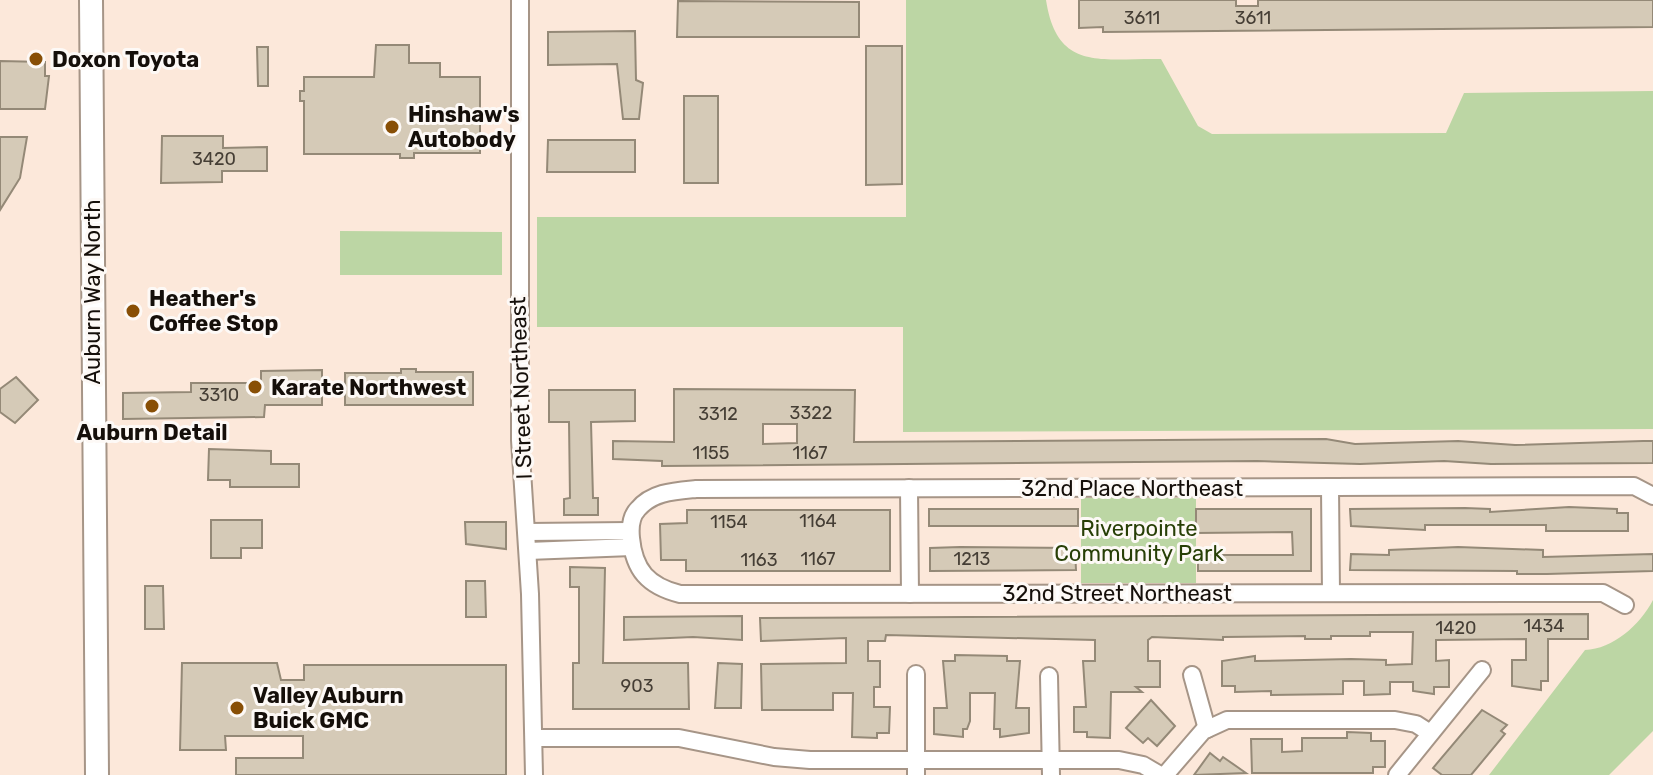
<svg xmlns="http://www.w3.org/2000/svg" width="1653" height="775" font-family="Rubik,sans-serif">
<rect width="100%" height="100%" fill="#fce8da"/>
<!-- green -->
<g fill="#bcd6a4">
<path d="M906 0H1046C1057 72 1101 58 1161 59L1198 126 1212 134 1446 133 1464 93 1653 91V429L903 432V327H537V217H906Z"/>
<path d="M340 231 502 232V275H340Z"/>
<rect x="1081" y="498" width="115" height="85"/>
<path d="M1653 600V731L1609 775H1489L1585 650C1613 649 1640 625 1653 600Z"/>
</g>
<!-- building -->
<g fill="#d5cab7" stroke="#948977" stroke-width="2" fill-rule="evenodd">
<path d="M1079 0H1236V6H1258V0H1653V27L1103 32V27L1079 28Z"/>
<path d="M678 1 859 2V37H677Z"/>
<path d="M635 31 636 80 643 83 639 119H623L617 64 548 65V32Z"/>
<path d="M376 45H409V63H440V77H480V153H414V158H400V154H304V101H300V91H304V77H374Z"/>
<path d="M866 46H902V184L866 185Z"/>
<path d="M257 47H268V86H258Z"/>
<path d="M0 61 45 62V76H49L45 109H0Z"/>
<rect x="684" y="96" width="34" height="87"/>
<path d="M162 136H223V148L267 147V171H222V182L161 183Z"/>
<path d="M0 137H27L20 178 0 210Z"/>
<path d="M548 140H635V172H547Z"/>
<path d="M401 369H416V372H473V405H345V373H401Z"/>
<path d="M322 370V405H265L264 417 123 419V393L191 392V383H261V371Z"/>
<path d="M16 377 38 400 15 423 0 412V389Z"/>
<path d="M674 389 855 390 854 442 1326 439 1355 444 1458 441 1515 445 1643 441H1653V463L1491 464 1444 461 1360 464 1257 461 662 466V461L613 459V441L674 442ZM763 424H797V443L763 444Z"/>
<path d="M549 390H635V421L591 422 593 498H598V515H564V499L570 498 569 422H549Z"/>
<path d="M209 449 271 451V464H299V487H230V480H208Z"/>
<path d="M1569 507 1617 509V513H1628V531H1546V525H1425V530L1351 526 1350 509 1465 508 1490 509V512Z"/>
<rect x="929" y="509" width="149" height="17"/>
<path d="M1196 509H1311V571H1198V555H1293L1292 532 1196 533Z"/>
<path d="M687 510H890V571H686V560H661L660 524 687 523Z"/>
<path d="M211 520H262V548H241V558H211Z"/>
<path d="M465 522H506V549L466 544Z"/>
<path d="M960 547 1075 548 1076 570 930 571V548Z"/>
<path d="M1458 547 1543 550V557L1653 554V571L1547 574H1517V571L1350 570 1351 554 1389 555V550Z"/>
<path d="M570 567 605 568 603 663H688L689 709H573V663H579V587H570Z"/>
<path d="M466 581H485L486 617H466Z"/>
<path d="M145 586H163L164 629H145Z"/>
<path d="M1588 614V639H1548V681H1541V690L1512 686V660H1526V639L1436 640V661L1449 660V687H1434V694L1413 691V682H1390V694L1364 695V681H1343V694L1271 695V691L1235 692V686H1222V661L1255 656V661L1351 659 1386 660V665L1412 664 1413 632H1370V636H1331V639H1305V636L1223 637V640L1152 637 1148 640V661H1160V687H1136L1142 692H1111L1110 738 1087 737V732H1074V707H1086L1083 661H1095V640L886 635 885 641H868V661H880V687H874V707H890L889 733H877V738L852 737 853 693H833V710H762L761 664 846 663V638L761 641 760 618Z"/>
<path d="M742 616V640L693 637 624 640V617Z"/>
<path d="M955 655 1007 656V661H1020L1016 708H1029V733L1000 737V729H994L995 693H970V721L967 729H963V737L934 734V708H947L943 661H955Z"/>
<path d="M182 663H277L281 680H304V665H506V775H236V758H303V736H225L226 750H180Z"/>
<path d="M718 663 742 664 741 708H715Z"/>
<path d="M1151 700 1175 726 1157 746 1148 738 1143 743 1126 728Z"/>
<path d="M1482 710 1507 725 1501 731 1505 734 1471 775H1442L1433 768Z"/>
<path d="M1347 732 1371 733V741H1385V767H1373V773H1252L1251 739H1282V752L1302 751V738H1347Z"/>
<path d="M1210 753 1220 761 1223 757 1246 773 1194 775Z"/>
</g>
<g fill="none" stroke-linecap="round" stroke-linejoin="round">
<!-- minor casing -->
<g stroke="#a69587" stroke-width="20">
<g id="minor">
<path d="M520 0V440L530 594 534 775"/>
<path d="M1330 487 1331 593"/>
<path d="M909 488 910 594"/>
<path d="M527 532 630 531"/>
<path d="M528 551 632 547"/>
<path d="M1625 605 1603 593 680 594C648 586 634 570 631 538 630 528 630 517 638 509 652 492 675 491 696 489L1634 486 1653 496"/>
<path d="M916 674V775"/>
<path d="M1192 675 1207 729"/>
<path d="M1049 676 1051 775"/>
<path d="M534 738H679L774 757 810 760H1119L1143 765 1160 775"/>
<path d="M1165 775 1203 731 1227 720H1395L1416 724 1430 733"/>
<path d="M1397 775 1482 670"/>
</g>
</g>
<!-- major casing -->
<g stroke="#a69587" stroke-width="26">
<path id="major" d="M91 0 97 775"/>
</g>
<!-- minor -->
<use href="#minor" stroke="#fff" stroke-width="16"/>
<!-- major -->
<use href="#major" stroke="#fff" stroke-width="22"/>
</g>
<!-- markers -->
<g fill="#884f06" stroke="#fdf9f6" stroke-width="3">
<circle cx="36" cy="59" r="8"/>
<circle cx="392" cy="127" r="8"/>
<circle cx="133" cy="311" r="8"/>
<circle cx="255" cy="387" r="8"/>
<circle cx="152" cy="406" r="8"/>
<circle cx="237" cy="708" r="8"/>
</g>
<g text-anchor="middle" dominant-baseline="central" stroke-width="6" stroke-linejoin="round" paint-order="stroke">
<!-- number labels -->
<g font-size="18" fill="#453e35">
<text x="1142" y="18">3611</text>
<text x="1253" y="18">3611</text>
<text x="214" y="159">3420</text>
<text x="219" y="395">3310</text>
<text x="811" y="413">3322</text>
<text x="718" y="414">3312</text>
<text x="711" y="453">1155</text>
<text x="810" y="453">1167</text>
<text x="818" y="521">1164</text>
<text x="729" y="522">1154</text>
<text x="818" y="559">1167</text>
<text x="972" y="559">1213</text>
<text x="759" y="560">1163</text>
<text x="1544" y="626">1434</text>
<text x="1456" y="628">1420</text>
<text x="637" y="686">903</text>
</g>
<!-- poi labels -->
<g font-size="22" font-weight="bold" fill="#150f0a" stroke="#fdf9f6" text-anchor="start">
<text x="52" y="59">Doxon Toyota</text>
<text x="408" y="114">Hinshaw's<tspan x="408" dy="25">Autobody</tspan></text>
<text x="149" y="298">Heather's<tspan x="149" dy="25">Coffee Stop</tspan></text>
<text x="271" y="387">Karate Northwest</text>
<text x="152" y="432" text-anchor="middle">Auburn Detail</text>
<text x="253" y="695">Valley Auburn<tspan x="253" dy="25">Buick GMC</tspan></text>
</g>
<!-- street labels -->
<g font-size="22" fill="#150f0a" stroke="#fdf9f6">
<text transform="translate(92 292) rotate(-90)">Auburn Way North</text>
<text transform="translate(521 388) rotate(-92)">I Street Northeast</text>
<text x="1132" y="488">32nd Place Northeast</text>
<text x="1117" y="593">32nd Street Northeast</text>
</g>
<!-- park labels -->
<g font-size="22" fill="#273f06" stroke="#fdf9f6">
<text x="1139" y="528">Riverpointe<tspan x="1139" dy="25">Community Park</tspan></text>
</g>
</g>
</svg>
